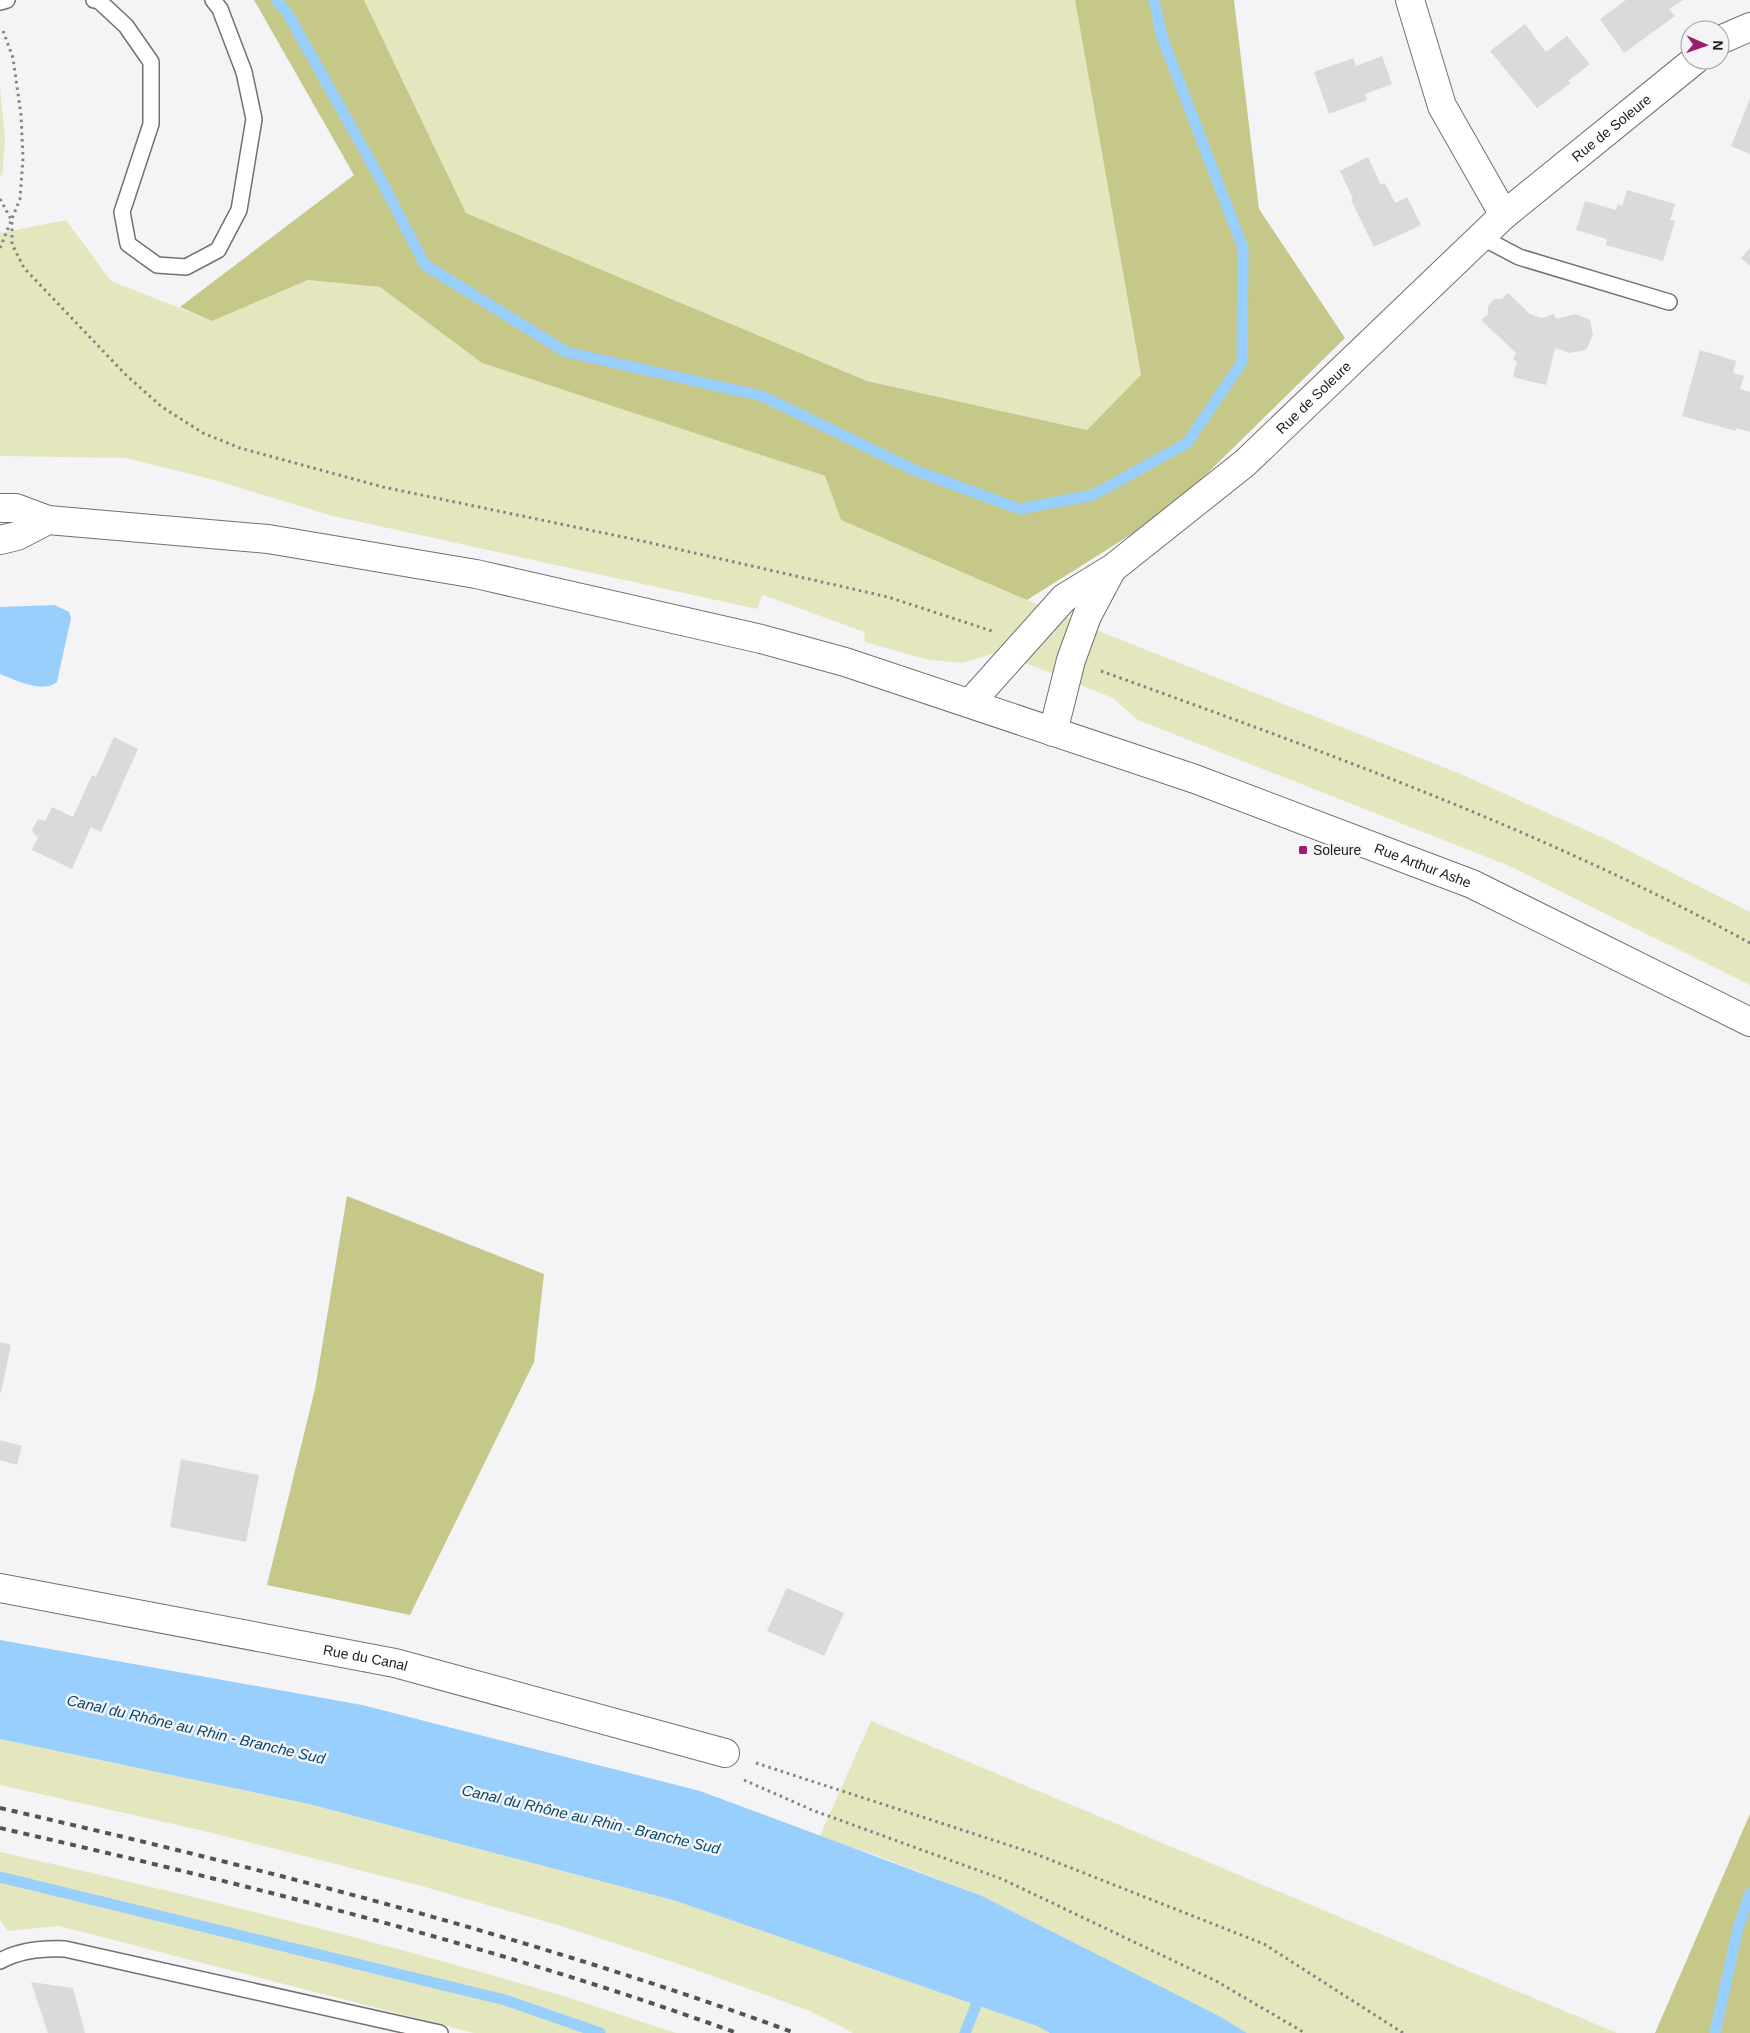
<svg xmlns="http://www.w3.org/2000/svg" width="1750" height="2033" font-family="Helvetica,sans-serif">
<rect width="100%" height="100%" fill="#f4f4f7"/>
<!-- green -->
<g fill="#e4e6be">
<path d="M364 0H1075L1141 376 1087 430 867 381 466 213Z"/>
<path d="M0 87 5 140 2 177 0 173Z"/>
<path d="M66 220 111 281 212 321 308 280 380 287 482 363 825 476 841 520 1106 634 1458 773 1606 839 1750 912V985L1507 865 1138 720 1113 698 998 652 963 663 929 660 865 642 864 632 763 595 757 609 333 516 207 478 126 458 0 456V233Z"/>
<path d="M871 1721 1617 2033H1247L1219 2016 982 1896 870 1853 819 1838Z"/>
<path d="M0 1739 309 1804 676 1901 1037 2026 1050 2033H853L810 2011 676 1963 561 1926 425 1887 328 1862 200 1830 0 1785Z"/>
<path d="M0 1852C182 1893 364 1937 543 1990 588 2003 632 2019 676 2033H474L59 1926 8 1931 0 1920Z"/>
</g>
<!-- forest -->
<g fill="#c5c888">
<path d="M254 0H364L466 213 867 381 1087 430 1141 375 1075 0H1234L1259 209 1345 338 1170 510 1027 600 841 520 825 476 482 363 380 287 308 280 212 321 180 307 354 175Z"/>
<path d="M347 1196 544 1274 534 1362 410 1615 267 1585 315 1389Z"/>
<path d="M1750 1814V2033H1655Z"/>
</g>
<!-- water -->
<g fill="#98cffc">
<path d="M55 605 69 612 71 618 57 682C42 694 16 680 0 674V607Z"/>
<path d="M0 1640 362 1705 700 1791 982 1896 1219 2016 1247 2033H1050L1037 2026 676 1901 309 1804 0 1739Z"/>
</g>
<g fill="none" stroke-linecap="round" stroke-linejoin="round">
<!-- stream -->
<g stroke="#98cffc" stroke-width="11">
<path d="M276 0 288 14 381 180 425 265 566 352 762 396 914 470 1020 509 1093 495 1187 443 1242 362 1243 248 1162 37 1154 0"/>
<path d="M0 1877 505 2000 600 2033"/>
<path d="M965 2033 981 1993"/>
<path d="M1715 2033 1738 1928 1750 1893"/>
</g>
</g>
<!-- building -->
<g fill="#dadadc">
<path d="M1626 0H1683L1669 9 1675 16 1624 53 1600 19Z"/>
<path d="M1525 24 1546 52 1567 36 1590 64 1568 81 1571 83 1537 108 1490 51Z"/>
<path d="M1382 56 1392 84 1365 94 1367 100 1329 114 1314 72 1353 58 1356 66Z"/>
<path d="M1750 99V154L1731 146Z"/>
<path d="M1368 157 1381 185 1385 183 1395 203 1407 197 1421 225 1374 247 1351 200 1353 199 1340 171Z"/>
<path d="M1627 190 1675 204 1670 220 1675 221 1663 261 1606 245 1607 239 1576 230 1585 201 1616 210 1618 204 1622 206Z"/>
<path d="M1750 248V266L1741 258Z"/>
<path d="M1508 293 1530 314 1541 318 1554 314 1556 319 1576 314 1590 320 1593 335 1586 350 1570 353 1555 348 1546 385 1513 377 1517 361 1513 360 1516 353 1481 320 1488 314V306L1494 299H1502Z"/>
<path d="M1700 350 1736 361 1733 373 1744 376 1740 389 1750 392V432L1736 428V431L1682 416Z"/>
<path d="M114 737 138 749 101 832 91 827 72 869 32 850 38 837 35 835 32 830 38 819 45 821 52 807 73 817 92 775 96 777Z"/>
<path d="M0 1342 11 1345 1 1393H0Z"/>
<path d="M0 1440 22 1446 17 1465 0 1460Z"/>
<path d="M181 1459 259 1475 246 1542 170 1527Z"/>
<path d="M787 1588 844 1613 824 1656 767 1631Z"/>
<path d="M31 1982 73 1988 85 2033H48Z"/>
</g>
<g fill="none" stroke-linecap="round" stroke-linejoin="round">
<!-- lane casing -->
<g stroke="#717173" stroke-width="18">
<g id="lane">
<path d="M94 0 99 1 126 26 151 62V124L122 212 128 244 157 265 186 267 218 250 239 210 254 119 244 72 220 9 213 0"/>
<path d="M0 2 7 0"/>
<path d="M1481 237 1519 257 1669 302"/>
<path d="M0 1961C20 1950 42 1948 65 1949L440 2033"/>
</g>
</g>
<!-- street casing -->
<g stroke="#717173" stroke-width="30">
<g id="street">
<path d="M1410 0 1442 106 1504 215"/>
<path d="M1720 40 1750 27"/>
<path id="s1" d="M970 703 1064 598 1113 568 1245 463 1504 215 1695 60"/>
<path d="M1053 732 1071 660 1087 616 1112 569"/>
<path id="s2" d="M0 1588 395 1663 725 1753"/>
</g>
</g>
<!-- secondary casing -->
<g stroke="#717173" stroke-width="30">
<g id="secondary">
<path id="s3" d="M0 508H16L48 520 268 539 476 574 761 639 845 662 1195 779 1472 884 1750 1022"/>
<path d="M0 540 17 536 48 520"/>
</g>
</g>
<!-- path -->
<g stroke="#848486" stroke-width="3" stroke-dasharray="2.5 4" stroke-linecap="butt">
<path d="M0 199 12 221V244L24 268 126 375 162 407 203 433 240 448 383 487 642 541 888 597 992 631"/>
<path d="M0 248 20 199 23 158 21 115 13 58 2 28"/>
<path d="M1101 671C1322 751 1543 830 1750 943"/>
<path d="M756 1763 1033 1853 1264 1944 1403 2033"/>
<path d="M744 1780 812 1810 1002 1879 1216 1981 1305 2033"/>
</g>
<!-- lane -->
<use href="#lane" stroke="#fff" stroke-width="15"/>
<!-- street -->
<use href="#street" stroke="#fff" stroke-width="28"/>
<!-- secondary -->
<use href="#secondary" stroke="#fff" stroke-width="28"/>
<!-- rail -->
<g stroke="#535354" stroke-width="4" stroke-dasharray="6 6" stroke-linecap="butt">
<path d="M0 1808C269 1870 536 1938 795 2033"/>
<path d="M0 1828C248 1885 497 1946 737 2033"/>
</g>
</g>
<!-- markers -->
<rect fill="#9e1c6f" stroke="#f4f4f7" stroke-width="2" x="1298" y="845" width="10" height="10" rx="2.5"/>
<g text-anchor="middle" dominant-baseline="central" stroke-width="5" stroke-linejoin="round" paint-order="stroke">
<!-- street labels -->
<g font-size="14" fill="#212122" stroke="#f4f4f7">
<text stroke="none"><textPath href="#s1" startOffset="864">Rue de Soleure</textPath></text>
<text stroke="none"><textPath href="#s1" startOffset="462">Rue de Soleure</textPath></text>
<text stroke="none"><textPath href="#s3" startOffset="1474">Rue Arthur Ashe</textPath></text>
<text stroke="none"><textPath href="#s2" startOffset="372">Rue du Canal</textPath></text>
</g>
<!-- poi labels -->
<g font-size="14" fill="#212122" stroke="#f4f4f7" text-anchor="start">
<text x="1313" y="850">Soleure</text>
</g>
<!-- water labels -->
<g font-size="15" font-style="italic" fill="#034770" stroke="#f4f4f7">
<text transform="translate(196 1729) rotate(13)">Canal du Rhône au Rhin - Branche Sud</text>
<text transform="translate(591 1819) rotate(13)">Canal du Rhône au Rhin - Branche Sud</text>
</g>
</g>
<!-- north arrow -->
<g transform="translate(1705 45) rotate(92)"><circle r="24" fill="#f4f4f7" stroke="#a0a0a2"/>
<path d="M0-4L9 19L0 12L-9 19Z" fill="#9e1c6f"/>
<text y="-8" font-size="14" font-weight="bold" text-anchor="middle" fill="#212122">N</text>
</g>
</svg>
